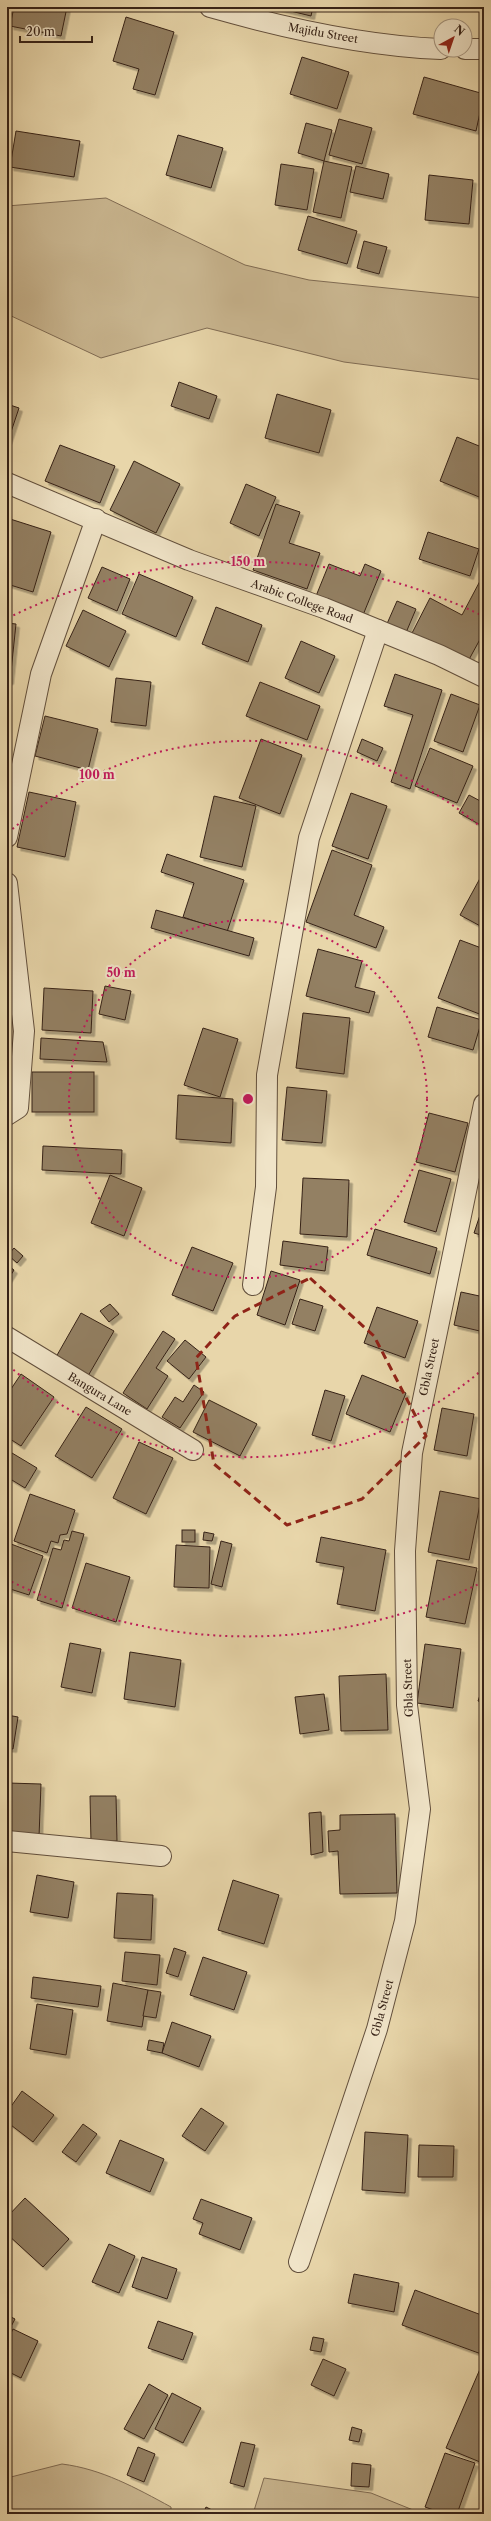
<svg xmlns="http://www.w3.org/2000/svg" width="491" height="2521" font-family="'Libre Caslon Text',serif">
<defs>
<filter id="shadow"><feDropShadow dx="3.5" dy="3.5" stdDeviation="0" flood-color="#0004"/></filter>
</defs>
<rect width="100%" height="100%" fill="#e8d6aa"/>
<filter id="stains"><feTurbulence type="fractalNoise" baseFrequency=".005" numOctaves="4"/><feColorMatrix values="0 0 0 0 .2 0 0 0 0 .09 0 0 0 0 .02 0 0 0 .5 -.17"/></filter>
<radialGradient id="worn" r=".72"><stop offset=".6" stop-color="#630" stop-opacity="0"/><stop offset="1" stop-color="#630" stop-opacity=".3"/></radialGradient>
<!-- green -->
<g fill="#cab791" stroke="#806c54">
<path d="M106 198 245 265 309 280 484 298V380L344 362 207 328 101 358 7 314V206Z"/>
<path d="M62 2464C102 2469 136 2488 171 2507V2514H7V2478Z"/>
<path d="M264 2478 371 2493 423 2514H253Z"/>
</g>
<!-- building -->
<g fill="#938063" stroke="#362217" filter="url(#shadow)">
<path d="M14 7H67L61 36 10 26Z"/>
<path d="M274 7H313L311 16Z"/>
<path d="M126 17 174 32 155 95 133 89 139 69 113 61Z"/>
<path d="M302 57 349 72 337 109 290 94Z"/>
<path d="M424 77 484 94 476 131 413 114Z"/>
<path d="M339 119 372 128 362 164 329 155Z"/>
<path d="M306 123 332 130 324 161 298 153Z"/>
<path d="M16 131 80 141 74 177 10 167Z"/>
<path d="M178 135 223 148 211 188 166 175Z"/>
<path d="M324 161 352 167 341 218 313 212Z"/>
<path d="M281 164 314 169 307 210 275 205Z"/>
<path d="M356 166 389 174 383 199 350 192Z"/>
<path d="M429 175 473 180 469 224 425 220Z"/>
<path d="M308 216 357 231 347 264 298 250Z"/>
<path d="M364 241 387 247 379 274 357 268Z"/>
<path d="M179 382 217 396 209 419 171 406Z"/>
<path d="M277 394 331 410 319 453 265 438Z"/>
<path d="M7 404 19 408 8 441H7Z"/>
<path d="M457 437 484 448V499L440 481Z"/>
<path d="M60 445 115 466 100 503 45 481Z"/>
<path d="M134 461 180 484 156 533 110 510Z"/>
<path d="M246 484 276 497 259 536 230 523Z"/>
<path d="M276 504 300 512 289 543 320 553 307 589 253 570Z"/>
<path d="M7 518 51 532 33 592 7 584Z"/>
<path d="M428 532 479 549 470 576 419 559Z"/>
<path d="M329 564 360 576 365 564 381 571 363 615 316 596Z"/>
<path d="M102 567 130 579 117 611 88 598Z"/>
<path d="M139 574 193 597 176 637 122 614Z"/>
<path d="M480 581 484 583V632L466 665 411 635 430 598 462 615Z"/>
<path d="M397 601 416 609 405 635 386 626Z"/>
<path d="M216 607 262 625 248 662 202 644Z"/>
<path d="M83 610 126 631 109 667 66 646Z"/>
<path d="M7 623 16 624 10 681H7Z"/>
<path d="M301 641 335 656 319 693 285 678Z"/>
<path d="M395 674 442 690 410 789 391 782 413 715 384 706Z"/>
<path d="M116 678 151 682 146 726 111 722Z"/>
<path d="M260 682 320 706 307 740 246 716Z"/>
<path d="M451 694 480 705 463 752 434 741Z"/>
<path d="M45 716 98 729 88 770 35 756Z"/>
<path d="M261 739 302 755 280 814 239 798Z"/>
<path d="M362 739 383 748 377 761 357 752Z"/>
<path d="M430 748 473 766 457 803 415 786Z"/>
<path d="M29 792 76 802 65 857 17 847Z"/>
<path d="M351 793 387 806 368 859 332 846Z"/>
<path d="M469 795 484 803V827L459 813Z"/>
<path d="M214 796 256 806 242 867 200 857Z"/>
<path d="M332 850 372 865 354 915 384 927 376 948 306 922Z"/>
<path d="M167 854 244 880 227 932 183 917 194 883 161 872Z"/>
<path d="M484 871V928L460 915Z"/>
<path d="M156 910 254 938 249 956 151 928Z"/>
<path d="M460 940 484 949 482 1015 438 998Z"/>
<path d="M318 949 362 961 355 987 375 992 369 1013 306 996Z"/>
<path d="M105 986 131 991 125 1020 99 1014Z"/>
<path d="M44 988 93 991 91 1033 42 1030Z"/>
<path d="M437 1007 482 1020 473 1050 428 1037Z"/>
<path d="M303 1013 350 1018 344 1074 296 1068Z"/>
<path d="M203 1028 238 1039 220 1097 184 1085Z"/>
<path d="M41 1038 103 1042 107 1062 40 1059Z"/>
<rect x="32" y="1072" width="62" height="40"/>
<path d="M287 1087 327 1091 322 1143 282 1140Z"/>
<path d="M178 1095 233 1099 231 1143 176 1139Z"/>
<path d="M429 1113 468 1123 455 1172 416 1162Z"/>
<path d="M43 1146 122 1150 121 1174 42 1170Z"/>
<path d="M419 1170 451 1179 436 1232 404 1222Z"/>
<path d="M110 1175 142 1188 124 1236 91 1223Z"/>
<path d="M303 1178 349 1180 347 1237 300 1234Z"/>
<path d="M484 1203V1236L474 1233Z"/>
<path d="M375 1229 437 1248 430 1274 367 1255Z"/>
<path d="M283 1241 328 1247 325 1271 280 1265Z"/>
<path d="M192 1247 233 1263 213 1311 172 1295Z"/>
<path d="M14 1248 23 1256 17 1263 8 1255Z"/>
<path d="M7 1265 14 1270 7 1281Z"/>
<path d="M271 1271 300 1280 285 1325 257 1315Z"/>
<path d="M461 1292 484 1297V1332L454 1325Z"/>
<path d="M300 1299 323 1306 315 1331 292 1324Z"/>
<path d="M110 1304 119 1314 109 1322 100 1311Z"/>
<path d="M377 1307 418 1321 405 1358 364 1343Z"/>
<path d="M81 1313 114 1331 88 1376 56 1357Z"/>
<path d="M163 1331 175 1339 156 1368 168 1376 147 1409 123 1393Z"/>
<path d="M185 1340 206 1357 189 1379 167 1361Z"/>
<path d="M21 1374 54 1397 21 1446 7 1437V1395Z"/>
<path d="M362 1375 406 1393 390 1432 346 1414Z"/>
<path d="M194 1385 204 1392 180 1428 162 1417 175 1397 183 1402Z"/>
<path d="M325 1390 345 1396 331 1441 312 1435Z"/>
<path d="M209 1400 257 1424 240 1456 193 1432Z"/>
<path d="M86 1407 122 1429 92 1478 55 1456Z"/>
<path d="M442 1408 474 1414 467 1456 434 1450Z"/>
<path d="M139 1442 173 1458 146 1514 113 1498Z"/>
<path d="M7 1450 37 1468 25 1488 7 1477Z"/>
<path d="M440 1491 481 1499 469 1560 428 1552Z"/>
<path d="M30 1494 75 1510 67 1534 60 1535 58 1543 51 1541 47 1553 14 1541Z"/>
<rect x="182" y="1530" width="13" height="12"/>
<path d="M72 1531 84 1534 62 1608 37 1600 53 1548 61 1550 64 1540 69 1541Z"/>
<path d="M204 1532 214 1534 212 1541 203 1540Z"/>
<path d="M321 1537 386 1550 375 1611 337 1604 344 1567 316 1562Z"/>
<path d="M221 1541 232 1544 222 1587 211 1584Z"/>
<path d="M11 1544 43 1556 29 1595 7 1588V1557Z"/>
<path d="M176 1545 210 1547 209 1588 174 1587Z"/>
<path d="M437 1560 477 1568 465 1624 426 1617Z"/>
<path d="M86 1563 130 1577 116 1622 72 1608Z"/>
<path d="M484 1598V1616H481Z"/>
<path d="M70 1643 101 1649 92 1693 61 1687Z"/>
<path d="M425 1644 461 1649 453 1708 417 1703Z"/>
<path d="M130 1652 181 1660 175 1707 124 1699Z"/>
<path d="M386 1674 388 1730 341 1731 339 1676Z"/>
<path d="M483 1686H484V1703L478 1701Z"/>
<path d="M324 1694 329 1730 300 1734 295 1697Z"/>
<path d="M7 1715 18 1717 13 1749 7 1748Z"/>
<path d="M8 1783 41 1784 39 1837 7 1836Z"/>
<path d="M90 1796H116L117 1841 91 1842Z"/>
<path d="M321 1812 323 1852 311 1855 309 1813Z"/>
<path d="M395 1814 397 1893 340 1894 338 1851 329 1852 328 1831 340 1830V1815Z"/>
<path d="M37 1875 74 1882 68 1918 30 1912Z"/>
<path d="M233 1880 279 1895 264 1944 218 1930Z"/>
<path d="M117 1893 153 1895 151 1940 114 1938Z"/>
<path d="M174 1948 186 1952 178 1977 166 1973Z"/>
<path d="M125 1952 160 1955 157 1985 122 1981Z"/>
<path d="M203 1957 247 1972 234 2010 190 1995Z"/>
<path d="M33 1977 101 1986 98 2007 31 1998Z"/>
<path d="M113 1983 148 1990 142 2027 107 2021Z"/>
<path d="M148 1990 161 1992 156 2018 143 2016Z"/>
<path d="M37 2004 73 2010 66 2055 30 2049Z"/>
<path d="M172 2022 211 2036 199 2067 162 2053Z"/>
<path d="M149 2040 164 2043 162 2053 147 2050Z"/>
<path d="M22 2091 54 2115 33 2142 7 2122V2112Z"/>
<path d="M201 2108 224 2123 205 2151 182 2136Z"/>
<path d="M83 2124 97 2134 76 2162 62 2152Z"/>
<path d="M365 2132 408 2135 405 2193 362 2190Z"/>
<path d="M120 2140 164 2159 150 2192 106 2173Z"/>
<path d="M419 2145 454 2146 453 2177H418Z"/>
<path d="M25 2198 69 2239 43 2267 7 2234V2217Z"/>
<path d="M201 2199 252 2218 240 2250 199 2234 203 2223 193 2219Z"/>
<path d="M109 2244 135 2256 119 2293 92 2282Z"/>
<path d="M142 2257 177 2269 167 2299 132 2287Z"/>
<path d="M354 2274 399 2283 394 2312 348 2303Z"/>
<path d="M415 2290 484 2316V2355L402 2325Z"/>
<path d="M7 2315 15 2319 7 2334Z"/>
<path d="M158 2321 193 2333 183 2360 148 2348Z"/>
<path d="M13 2329 38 2341 21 2378 7 2371V2341Z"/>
<path d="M313 2337 324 2339 321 2352 310 2350Z"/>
<path d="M323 2359 346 2369 334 2396 311 2385Z"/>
<path d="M480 2369 484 2371V2453L480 2462 446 2448Z"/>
<path d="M149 2384 168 2395 144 2439 124 2429Z"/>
<path d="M172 2393 201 2408 183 2443 155 2429Z"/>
<path d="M352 2427 362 2430 359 2442 349 2440Z"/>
<path d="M241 2442 255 2445 244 2487 230 2483Z"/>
<path d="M138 2447 155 2454 144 2482 127 2475Z"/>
<path d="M445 2453 475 2463 457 2514H445L425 2507Z"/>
<path d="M352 2463 371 2465 369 2487 351 2486Z"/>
<path d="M206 2507 220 2514H203Z"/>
</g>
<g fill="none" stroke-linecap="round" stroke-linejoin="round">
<!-- street casing -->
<g stroke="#624f3c" stroke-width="22">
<g id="street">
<path d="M210 7C284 28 363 46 441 49"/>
<path d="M465 49H484"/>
<path d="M7 483 189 560 324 608 439 655 484 677"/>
<path d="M7 837 41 674 96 519"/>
<path d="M7 883 24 1031 18 1108 7 1115"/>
<path d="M253 1285 266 1187 267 1075 309 838 378 630"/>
<path d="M7 1337 193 1450"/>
<path d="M7 1841 161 1856"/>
<path d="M299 2262 377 2029 405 1921 420 1809 407 1705 405 1551 412 1453 484 1104"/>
</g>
</g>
<!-- street -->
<use href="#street" stroke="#f0e4c8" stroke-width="20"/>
</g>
<!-- marked area -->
<path fill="none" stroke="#8f2418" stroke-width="3" stroke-dasharray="8 5" stroke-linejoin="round" d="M310 1278 374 1336 426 1436 362 1499 287 1525 214 1464 196 1358 235 1316Z"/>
<!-- distance rings -->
<g fill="none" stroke="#c2185b" stroke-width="2" stroke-dasharray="2 4">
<circle cx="248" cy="1099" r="179"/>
<path d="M483 1369A358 358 0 0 1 8 1365M8 833A358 358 0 0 1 483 829"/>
<path d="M483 1582A537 537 0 0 1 8 1580M8 618A537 537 0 0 1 483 616"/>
</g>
<g text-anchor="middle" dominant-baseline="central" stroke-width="4" stroke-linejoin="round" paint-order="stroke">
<!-- street labels -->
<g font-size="11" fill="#362217" stroke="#f0e4c8">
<text transform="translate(323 33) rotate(10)">Majidu Street</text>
<text transform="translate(302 601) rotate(20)">Arabic College Road</text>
<text transform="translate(429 1367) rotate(-78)">Gbla Street</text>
<text transform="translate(100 1394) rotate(31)">Bangura Lane</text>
<text transform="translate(408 1688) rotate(-92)">Gbla Street</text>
<text transform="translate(382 2008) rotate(-75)">Gbla Street</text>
</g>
</g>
<circle cx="248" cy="1099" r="6" fill="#c2185b" stroke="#f0e4c8" stroke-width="2"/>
<g font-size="12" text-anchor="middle" font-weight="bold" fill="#c2185b" stroke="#f0e4c8" stroke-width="4" stroke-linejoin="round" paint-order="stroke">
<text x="248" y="566">150 m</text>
<text x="97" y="779">100 m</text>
<text x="121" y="977">50 m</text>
</g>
<!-- margin -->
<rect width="491" height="2521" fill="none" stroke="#e8d6aa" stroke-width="24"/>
<rect x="8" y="8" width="475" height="2505" fill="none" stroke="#362217" stroke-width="2"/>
<rect x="12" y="12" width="467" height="2497" fill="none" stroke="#362217"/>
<!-- north arrow -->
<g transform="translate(453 38) rotate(40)"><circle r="19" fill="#f0e4c8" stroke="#a69681"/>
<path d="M0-3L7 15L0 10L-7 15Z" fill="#8f2418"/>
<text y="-6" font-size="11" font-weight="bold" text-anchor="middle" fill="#362217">N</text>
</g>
<!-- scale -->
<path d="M20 36v6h72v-6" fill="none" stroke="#362217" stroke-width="2"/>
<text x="26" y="36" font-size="12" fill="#362217" stroke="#f0e4c8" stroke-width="3" paint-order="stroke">20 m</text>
<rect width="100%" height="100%" filter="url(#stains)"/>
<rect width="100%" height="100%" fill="url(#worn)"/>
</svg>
